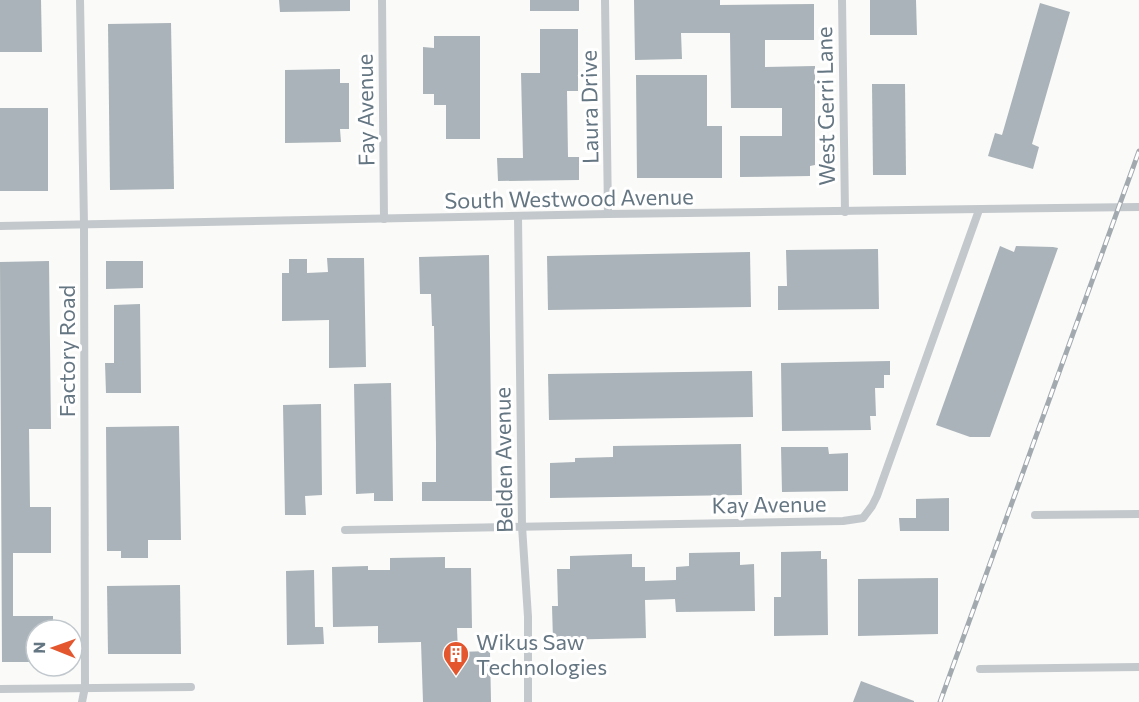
<svg xmlns="http://www.w3.org/2000/svg" width="1139" height="702" font-family="Commissioner,sans-serif">
<rect width="100%" height="100%" fill="#fafaf8"/>
<!-- building -->
<g fill="#aab3b9">
<path d="M0 0H41L42 52H0Z"/>
<path d="M279 0H350V11L280 12Z"/>
<rect x="530" y="0" width="49" height="11"/>
<path d="M634 0H720V5L814 4V40H765V67L815 66V165L810 166V176L740 177V136H782V108H731L730 33H681L682 59 635 60Z"/>
<path d="M870 0H916L917 35H870Z"/>
<path d="M1040 3 1070 12 1032 144 1039 147 1033 169 988 156 995 133 1002 135Z"/>
<path d="M171 23 174 189 110 190 108 24Z"/>
<path d="M540 29H578V91H567L568 157H579V180L498 181 497 158H523L521 73H540Z"/>
<path d="M434 36H480V139H446V105H434V94H423V47L434 48Z"/>
<path d="M340 69V83H349V129H340L341 142 285 143V70Z"/>
<path d="M636 75H707V126H722V178H637Z"/>
<path d="M872 84H905L906 175H873Z"/>
<rect x="0" y="108" width="48" height="83"/>
<path d="M1000 246 1014 252 1016 246 1053 247 1058 248 990 437H970L936 425Z"/>
<path d="M878 249 879 309 778 310V286H787L786 250Z"/>
<path d="M750 252 751 307 548 310 547 256Z"/>
<path d="M489 255 492 501H422V482H436V443L434 326H432L431 294H420L419 257Z"/>
<path d="M327 258H364L366 367 329 368V320L282 321V273H289V259H307V273L328 272Z"/>
<path d="M49 261 51 429H29L30 507H51V553H13V616H53V630H36V662H2L0 262Z"/>
<path d="M106 261H143V288L106 289Z"/>
<path d="M140 304 141 393H106L105 363H114V305Z"/>
<path d="M890 361V375H884V388H875L876 416H870L871 430 782 431 781 363Z"/>
<path d="M752 371 753 417 549 420 548 374Z"/>
<path d="M391 383 393 501H374V493L356 494 354 384Z"/>
<path d="M321 404 322 495 305 496 306 515H285L283 405Z"/>
<path d="M179 426 181 540H148V558H121V551H107L106 427Z"/>
<path d="M741 444 742 495 550 498V463L575 462V458L613 457V446Z"/>
<path d="M781 447H828L829 454 848 453V491L782 492Z"/>
<path d="M949 498V531H900L899 518H916V499Z"/>
<path d="M821 551V559H827L828 635 774 636V597H781V552Z"/>
<path d="M740 552V565L754 564 755 611 676 612 675 599 645 600 646 638 553 640 552 606H558L557 569H570V556L632 554V567H645V581L676 580V567L689 566V553Z"/>
<path d="M445 557V568H471L472 628H457L458 652 490 651 491 702H423L421 642 378 643V626L333 627 332 567 368 566V570H390V558Z"/>
<path d="M314 570 315 627H323L324 644 287 645 286 571Z"/>
<path d="M938 578V634L858 636V579Z"/>
<path d="M180 585 181 654H108L107 586Z"/>
<path d="M861 681 914 701V702H853Z"/>
</g>
<g fill="none" stroke-linecap="round" stroke-linejoin="round">
<!-- minor -->
<g stroke="#c3c8cc" stroke-width="8">
<path d="M80 0 84 224 85 687 82 702"/>
<path d="M382 0 384 219"/>
<path d="M605 0 608 214"/>
<path d="M842 0 845 212"/>
<path d="M518 217 522 526 528 617V702"/>
<path d="M0 226 608 214 1139 207"/>
<path d="M1035 515 1139 514"/>
<path d="M345 530 843 521 863 518 872 506 877 496 979 210"/>
<path d="M980 669 1139 667"/>
<path d="M0 689 191 687"/>
</g>
<!-- rail casing -->
<g stroke="#a2aab0" stroke-width="5">
<path id="rail" d="M940 702 1139 151"/>
</g>
<!-- rail -->
<use href="#rail" stroke="#fff" stroke-width="3" stroke-dasharray="9" stroke-linecap="butt"/>
</g>
<!-- icons -->
<defs>
<g id="building-pin" transform="scale(1.35)"><path d="M0 17L-7.5 6A9.5 9.5 0 1 1 7.5 6Z" fill="#e4572e" stroke="#fff"/><path d="M-4-6H4V6H1V3H-1V6H-4ZM-2.5-4.3h1.7v1.8h-1.7ZM.8-4.3h1.7v1.8H.8ZM-2.5-1h1.7V.8h-1.7ZM.8-1h1.7V.8H.8Z" fill="#fff"/></g>
</defs>
<g fill-rule="evenodd">
<use href="#building-pin" x="456" y="654"/>
</g>
<g text-anchor="middle" dominant-baseline="central" stroke-width="6" stroke-linejoin="round" paint-order="stroke">
<!-- street labels -->
<g font-size="22" fill="#657683" stroke="#fff">
<text transform="translate(825 106) rotate(-91)">West Gerri Lane</text>
<text transform="translate(589 107) rotate(-91)">Laura Drive</text>
<text transform="translate(365 110) rotate(-91)">Fay Avenue</text>
<text transform="translate(569 198) rotate(-1)">South Westwood Avenue</text>
<text transform="translate(66 351) rotate(-90)">Factory Road</text>
<text transform="translate(503 460) rotate(-91)">Belden Avenue</text>
<text transform="translate(769 504) rotate(-1)">Kay Avenue</text>
</g>
<!-- poi labels -->
<g font-size="22" fill="#657683" stroke="#fff" text-anchor="start">
<text x="476" y="641">Wikus Saw<tspan x="476" dy="25">Technologies</tspan></text>
</g>
</g>
<!-- north arrow -->
<g transform="translate(54 648) rotate(271)"><circle r="28" fill="#ffffff" stroke="#c1c8cd" stroke-width="1.5"/>
<path d="M0-4.5L10 22L0 15L-10 22Z" fill="#e4572e"/>
<text y="-9" font-size="16" font-weight="bold" text-anchor="middle" fill="#657683">N</text>
</g>
</svg>
